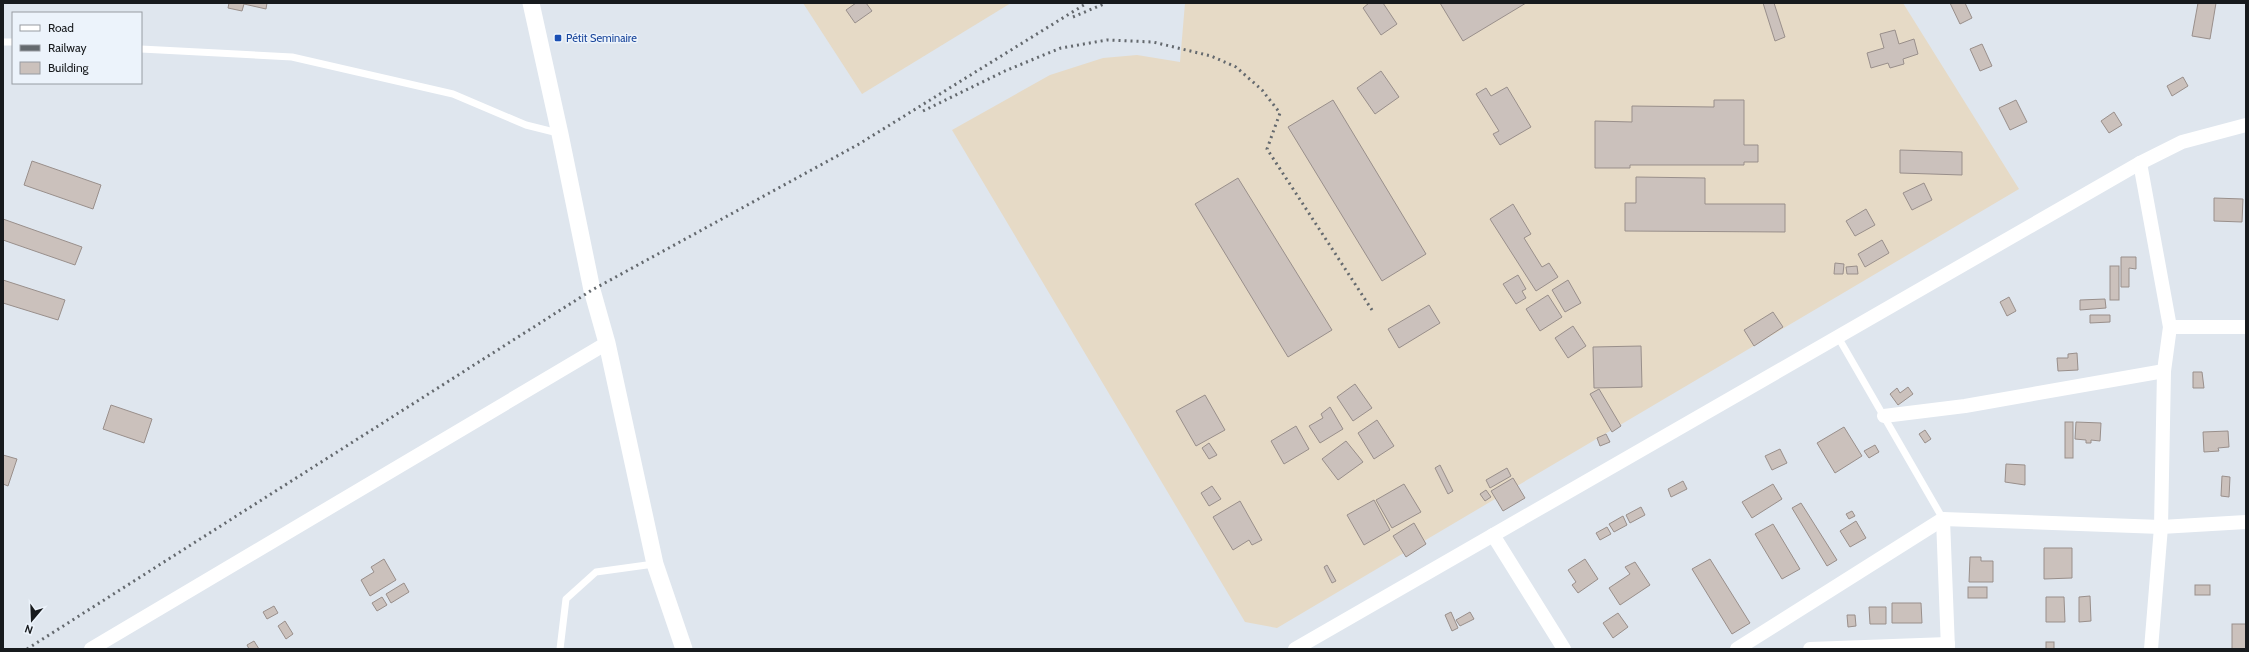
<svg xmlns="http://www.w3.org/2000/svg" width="2249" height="652" font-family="Cabin,sans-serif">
<rect width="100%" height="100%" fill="#dfe6ee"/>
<!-- industrial -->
<g fill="#e6dac6">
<path d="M803 3H1011L862 94Z"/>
<path d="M1185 3H1903L2019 189 1277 628 1245 622 952 130 1050 75 1103 58 1137 55 1180 62Z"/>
</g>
<!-- building -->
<g fill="#cbc1bc" stroke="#998f8b">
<path d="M229 3H267L266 9 244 4 242 11 228 8Z"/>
<path d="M856 3H866L872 11 855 23 846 10Z"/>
<path d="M1369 3H1383L1397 24 1381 35 1363 8Z"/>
<path d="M1440 3H1526L1463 41Z"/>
<path d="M1763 3H1774L1785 37 1775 41Z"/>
<path d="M1950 3H1965L1972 18 1960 24Z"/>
<path d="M2198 3H2216L2210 39 2192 36Z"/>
<path d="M1895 30 1899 44 1914 39 1918 54 1903 59 1904 64 1890 68 1888 63 1871 68 1867 53 1884 48 1880 34Z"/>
<path d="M1982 44 1992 66 1980 71 1970 49Z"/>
<path d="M1381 71 1399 97 1375 114 1357 88Z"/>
<path d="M2183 77 2188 86 2172 96 2167 86Z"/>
<path d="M1507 87 1531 127 1500 145 1493 134 1499 131 1476 94 1486 88 1491 96Z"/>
<path d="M1333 100 1426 254 1382 281 1288 127Z"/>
<path d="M1714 100H1744V145H1758V162H1744V165H1630V168H1595V121L1632 122V106L1714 107Z"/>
<path d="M2016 100 2027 122 2010 130 1999 108Z"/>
<path d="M2114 112 2122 125 2109 133 2101 121Z"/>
<path d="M1900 150 1962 152V175L1900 173Z"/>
<path d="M32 161 101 185 93 209 24 185Z"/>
<path d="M1636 177 1705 178V204H1785V232L1625 231V203H1636Z"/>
<path d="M1238 178 1332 330 1288 357 1195 204Z"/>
<path d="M1924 183 1932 200 1912 210 1903 193Z"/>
<path d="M2214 198 2243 199 2242 222 2214 221Z"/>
<path d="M1513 204 1531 234 1524 238 1542 267 1549 263 1558 277 1536 291 1490 219Z"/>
<path d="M1866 209 1875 225 1855 236 1846 221Z"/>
<path d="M3 219 82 247 75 265 3 240Z"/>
<path d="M1882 240 1889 253 1865 267 1858 254Z"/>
<path d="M2121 257H2136V269L2129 268V287H2121Z"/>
<path d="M1835 263 1844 264 1843 274H1834Z"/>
<path d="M1857 266 1858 274H1847L1846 267Z"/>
<rect x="2110" y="266" width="9" height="34"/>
<path d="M1518 275 1526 289 1522 291 1526 298 1516 304 1503 284Z"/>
<path d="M3 280 65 300 58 320 3 303Z"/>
<path d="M1568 280 1581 303 1565 312 1552 290Z"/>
<path d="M1548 295 1562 317 1540 331 1526 309Z"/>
<path d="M2009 297 2016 311 2007 316 2000 302Z"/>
<path d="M2105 299 2106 308 2080 310V300Z"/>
<path d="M1429 305 1440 323 1399 348 1388 329Z"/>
<path d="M1773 312 1783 327 1754 346 1744 330Z"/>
<path d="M2090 315H2110V322L2090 323Z"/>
<path d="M1573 326 1586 346 1568 358 1555 338Z"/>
<path d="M1641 346 1642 387 1594 388 1593 347Z"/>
<path d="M2077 353 2078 370 2058 371 2057 358H2068V354Z"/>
<path d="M2193 372H2202L2204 388H2193Z"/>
<path d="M1355 384 1372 408 1353 421 1337 397Z"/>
<path d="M1908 387 1913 394 1898 405 1890 394 1897 388 1900 393Z"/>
<path d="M1599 389 1621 426 1612 432 1590 394Z"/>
<path d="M1205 395 1225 430 1196 446 1176 411Z"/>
<path d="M111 405 152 419 144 443 103 429Z"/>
<path d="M1330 407 1343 429 1320 443 1309 426 1323 418 1321 414Z"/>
<path d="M1377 420 1394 446 1374 459 1358 433Z"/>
<rect x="2065" y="422" width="8" height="36"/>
<path d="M2076 422 2101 423 2100 441 2091 440V443H2086V440L2075 439Z"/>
<path d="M1296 426 1309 449 1284 464 1271 441Z"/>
<path d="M1844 427 1862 456 1835 473 1817 443Z"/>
<path d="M1925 430 1931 439 1925 443 1919 434Z"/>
<path d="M2228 431 2229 447 2218 448 2219 451 2204 452 2203 432Z"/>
<path d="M1606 434 1610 442 1600 446 1597 438Z"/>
<path d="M1346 441 1363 462 1338 480 1322 459Z"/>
<path d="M1209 443 1217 455 1209 459 1202 448Z"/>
<path d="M1875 445 1879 452 1869 458 1864 451Z"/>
<path d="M1780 449 1787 463 1772 470 1765 456Z"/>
<path d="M3 455 17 459 8 486 3 484Z"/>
<path d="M2006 464 2025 465V485L2005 482Z"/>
<path d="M1440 465 1453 491 1448 494 1435 468Z"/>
<path d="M1507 468 1511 476 1490 488 1486 480Z"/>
<path d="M2222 476 2230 477 2229 497 2221 496Z"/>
<path d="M1513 478 1525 498 1503 511 1491 491Z"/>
<path d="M1683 481 1687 489 1671 497 1668 489Z"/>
<path d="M1404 484 1421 512 1392 528 1376 500Z"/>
<path d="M1773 484 1782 499 1752 518 1742 502Z"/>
<path d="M1212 486 1221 499 1209 506 1201 493Z"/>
<path d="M1486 490 1491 497 1485 501 1480 494Z"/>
<path d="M1374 500 1390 530 1364 545 1347 515Z"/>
<path d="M1240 501 1262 540 1252 545 1249 540 1233 550 1213 517Z"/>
<path d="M1801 503 1837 560 1827 566 1792 508Z"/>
<path d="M1641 507 1645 515 1630 523 1626 515Z"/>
<path d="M1852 511 1855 516 1849 519 1846 514Z"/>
<path d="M1623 516 1627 525 1614 532 1609 524Z"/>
<path d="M1856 521 1866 538 1850 547 1840 531Z"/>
<path d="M1414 523 1426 544 1406 557 1393 536Z"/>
<path d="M1773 524 1800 569 1782 579 1755 534Z"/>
<path d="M1607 527 1611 534 1600 540 1596 533Z"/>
<path d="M2044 548H2072V578L2044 579Z"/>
<path d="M1970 557H1981V561H1993V582H1969Z"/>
<path d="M384 559 396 580 370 596 361 580 374 572 371 567Z"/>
<path d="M1585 559 1598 579 1578 593 1572 585 1576 582 1568 570Z"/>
<path d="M1710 559 1750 623 1732 634 1692 569Z"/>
<path d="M1635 562 1650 585 1620 605 1609 588 1630 574 1625 567Z"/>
<path d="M1327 565 1336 581 1332 583 1324 567Z"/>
<path d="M404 583 409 592 391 603 386 594Z"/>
<rect x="2195" y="585" width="15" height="10"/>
<rect x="1968" y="587" width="19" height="11"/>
<path d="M2090 596 2091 621 2079 622V597Z"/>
<path d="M382 597 387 605 377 611 372 603Z"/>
<path d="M2046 597H2064L2065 622H2046Z"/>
<path d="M1892 603H1921L1922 623H1892Z"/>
<path d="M274 606 278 613 267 619 263 612Z"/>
<path d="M1869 607H1886V624H1870Z"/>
<path d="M1451 612 1458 628 1452 631 1445 615Z"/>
<path d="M1470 612 1474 619 1460 626 1456 620Z"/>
<path d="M1618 613 1628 627 1613 638 1603 623Z"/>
<path d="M1847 615H1855L1856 626 1848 627Z"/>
<path d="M285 621 293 634 286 639 278 626Z"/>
<rect x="2232" y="624" width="14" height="25"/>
<path d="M254 641 259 649H249L247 645Z"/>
<rect x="2046" y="642" width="8" height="7"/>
</g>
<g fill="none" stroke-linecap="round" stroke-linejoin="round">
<!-- service -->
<g stroke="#fff" stroke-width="7">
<path d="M3 42H13"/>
<path d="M141 49 292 57 453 94 526 125 558 133"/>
<path d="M1838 337 1943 519"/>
<path d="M560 649 566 599 596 572 654 564"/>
</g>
<!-- minor -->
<g stroke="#fff" stroke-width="14">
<path d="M2140 163 2170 327 2164 371 2161 527 2151 649"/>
<path d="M2170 327H2246"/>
<path d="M1884 416 1965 406 2164 371"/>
<path d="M1943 519 1948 649"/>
<path d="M1493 535 1564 649"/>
<path d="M91 649 607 343"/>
<path d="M1295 649 2140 163 2182 142 2246 125"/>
<path d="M1737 649 1943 519 2161 527 2246 522"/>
<path d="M1810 649 1948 644"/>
</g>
<!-- tertiary -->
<path stroke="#fff" stroke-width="17" d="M531 3 560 134 592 290 607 343 655 564 684 649"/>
<!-- rail -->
<g stroke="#64696e" stroke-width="3" stroke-dasharray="2 4" stroke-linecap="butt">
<path d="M1073 17 1106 3"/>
<path d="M923 111 1007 70 1061 48 1107 40 1153 42 1211 56 1236 67 1262 90 1280 113 1267 149 1372 310"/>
<path d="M27 649 592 290 859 144 1087 3"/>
</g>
</g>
<!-- markers -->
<rect fill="#1a4fb4" stroke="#ecf3fb" stroke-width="1.5" x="554" y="34" width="8" height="8" rx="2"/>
<g text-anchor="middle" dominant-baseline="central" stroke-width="3" stroke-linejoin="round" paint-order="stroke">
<!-- transit labels -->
<g font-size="11" fill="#164399" stroke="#ecf3fb" text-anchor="start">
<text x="566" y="38">Pétit Seminaire</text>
</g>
</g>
<!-- border -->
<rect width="2249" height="652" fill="none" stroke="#171a1d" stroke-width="8"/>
<!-- legend -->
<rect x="12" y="12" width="130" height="72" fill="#ecf3fb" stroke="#979ca2"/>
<rect x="20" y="25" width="20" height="6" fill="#ffffff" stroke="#979ca2"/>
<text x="48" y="32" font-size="12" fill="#171a1d">Road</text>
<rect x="20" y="45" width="20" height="6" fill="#64696e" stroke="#979ca2"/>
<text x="48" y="52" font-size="12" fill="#171a1d">Railway</text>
<rect x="20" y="62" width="20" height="12" fill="#cbc1bc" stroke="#979ca2"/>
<text x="48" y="72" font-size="12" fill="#171a1d">Building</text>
<!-- north arrow -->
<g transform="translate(32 620) rotate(199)" stroke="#ecf3fb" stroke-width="3" paint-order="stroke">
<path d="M0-3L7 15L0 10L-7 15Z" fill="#171a1d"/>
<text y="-6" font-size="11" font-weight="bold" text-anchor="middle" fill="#171a1d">N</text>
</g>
</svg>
